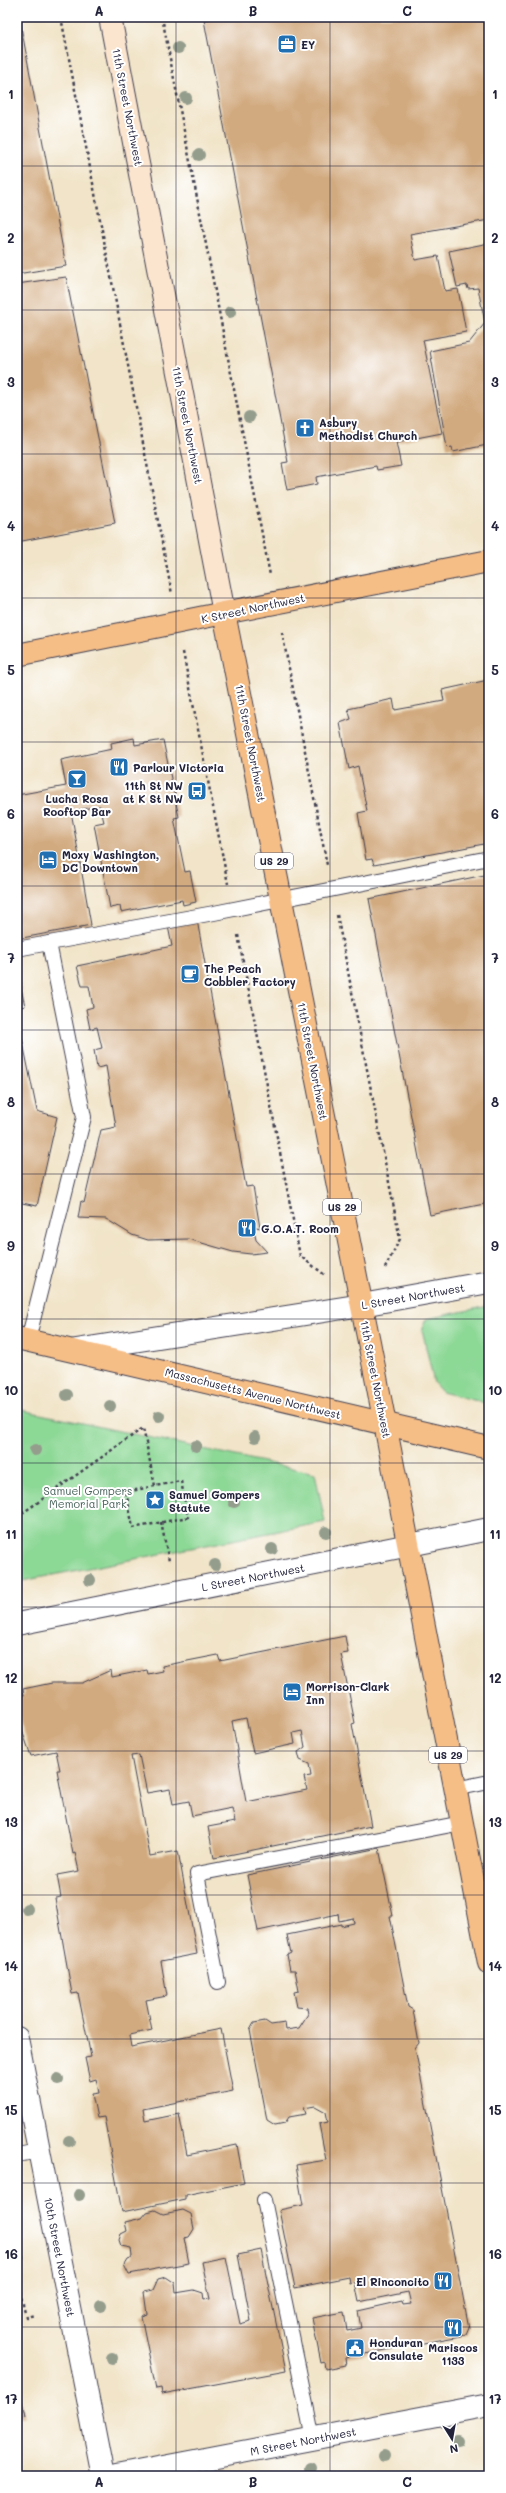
<svg xmlns="http://www.w3.org/2000/svg" width="506" height="2493" font-family="Mali,sans-serif">
<rect width="100%" height="100%" fill="#fff"/>
<filter id="ink" filterUnits="userSpaceOnUse"><feTurbulence type="fractalNoise" baseFrequency=".025" numOctaves="2"/><feDisplacementMap in="SourceGraphic" scale="8" xChannelSelector="R" yChannelSelector="G"/><feConvolveMatrix kernelMatrix="1 2 1 2 8 2 1 2 1" color-interpolation-filters="sRGB"/></filter>
<filter id="wash" filterUnits="userSpaceOnUse"><feTurbulence type="fractalNoise" baseFrequency=".012" numOctaves="4" result="noise"/><feDisplacementMap in="SourceGraphic" scale="16" xChannelSelector="R" yChannelSelector="G"/><feGaussianBlur stdDeviation="0.9" result="paint"/><feColorMatrix in="noise" values="0 0 0 0 0 0 0 0 0 0 0 0 0 0 0 0 0 1.4 0 .05"/><feComposite in="paint" operator="in"/></filter>
<g filter="url(#wash)">
<rect width="100%" height="100%" fill="#f1e4c8"/>
<!-- green -->
<g fill="#8cd895" stroke="#577d68">
<path d="M489 1306V1404L442 1392 434 1383 422 1329 426 1319Z"/>
<path d="M17 1409 315 1473 325 1522 17 1582Z"/>
</g>
<g id="blocks">
<!-- building -->
<g fill="#d2aa80" fill-rule="evenodd">
<path d="M218 17H489V220L410 234 415 260 438 256 445 291 458 289 466 332 423 340 442 433 396 442 401 466 377 470 376 466 316 477 317 484 287 490 282 463 288 462 204 20Z"/>
<path d="M17 21H20L66 266 17 274Z"/>
<path d="M489 243V439H486L487 445 453 452 452 447 447 448 430 351 469 343 485 323 478 288 468 289 467 285 457 287 449 251Z"/>
<path d="M66 277 115 523 17 542V284Z"/>
<path d="M488 680 489 843 374 865 372 859 366 860 358 813 367 811 358 766 349 769 340 723 351 719 348 709 393 699 395 710 444 701 442 690Z"/>
<path d="M134 738 135 745 163 740 179 817 174 818 185 872 190 871 196 902 183 905 182 900 121 912 120 906 110 908 94 824 104 822 100 806 71 811 91 925 17 939V795L66 786 61 760 112 749 111 743Z"/>
<path d="M489 874V1203L430 1215 369 899Z"/>
<path d="M197 920 246 1187 253 1186 260 1228 253 1226 256 1240 267 1252 251 1254 233 1252 188 1239 148 1240 132 1235 106 1219 78 1218 81 1201 84 1203 101 1130 116 1127 106 1066 97 1068 94 1050 102 1048 97 1027 90 1029 86 1009 93 1007 89 986H82L77 966 172 946 168 926Z"/>
<path d="M17 971 25 1006 17 1008Z"/>
<path d="M22 1038 37 1111 57 1117 37 1206 17 1202V1039Z"/>
<path d="M345 1636 348 1653 341 1654 355 1723 352 1724 371 1826 214 1858 208 1827 235 1822 232 1808 192 1816 189 1801 173 1804 170 1789 147 1793 139 1755 131 1756 150 1856 178 1851 197 1954 161 1961 167 1996 146 2000 152 2030 129 2035 131 2047 221 2029 233 2091 143 2109 145 2121 179 2114 187 2155 237 2145 244 2183 185 2195V2199L122 2212 104 2117 97 2118 92 2094 99 2093 96 2079 90 2081 85 2058 91 2057 78 1993 72 1994 55 1898 61 1897 57 1875 79 1871 75 1853 73 1854 57 1770H60L56 1751 31 1756 23 1733 17 1696 24 1695 23 1689 52 1683H82L111 1670 112 1677 147 1670 148 1674 163 1671 162 1666 218 1655 220 1661ZM246 1718 253 1753 295 1744 293 1733 302 1731 305 1747 298 1752 300 1760 309 1764 311 1776 304 1777 307 1790 246 1802 232 1721Z"/>
<path d="M379 1848 393 1916H390L408 2007 413 2010 419 2043 415 2048 469 2328 466 2335 349 2357 345 2358 346 2365 326 2369 325 2362 321 2363 312 2318 344 2312 347 2331 361 2328 358 2311 402 2301 403 2305 411 2304 408 2292 359 2302 355 2282 350 2283 349 2277 295 2288 279 2210 303 2205 296 2165 326 2160 319 2124 328 2122 326 2112 315 2106 304 2108 306 2114 289 2117 285 2123 275 2125 267 2120 250 2030 254 2023 265 2021 271 2025 285 2023 286 2030 299 2028 308 2014 307 2008 297 2007 294 1992 299 1991 295 1970H290L287 1955 291 1953 287 1935 341 1924V1926L354 1923 353 1918 339 1921 338 1914 258 1931 247 1875Z"/>
<path d="M155 2210 163 2214 183 2210 191 2214 194 2229 189 2237 184 2238 189 2263 129 2274 124 2264 127 2259 132 2257 131 2248 121 2246 119 2240 121 2234 127 2231 125 2222 142 2218 147 2212Z"/>
<path d="M261 2250 286 2371 162 2394 161 2388 156 2389 141 2316 147 2314 144 2292 153 2290 158 2279 166 2277 175 2283 176 2293 194 2290 203 2293 204 2300 210 2299 202 2262 226 2257 240 2324 251 2321 238 2255Z"/>
<path d="M17 2379 25 2416 17 2418Z"/>
</g>
</g>
</g>
<g filter="url(#ink)">
<use href="#blocks" fill-opacity="0" stroke="#413f50" stroke-width="1"/>
<g fill="none" stroke-linecap="round" stroke-linejoin="round">
<!-- service casing -->
<g stroke="#413f50" stroke-width="16">
<g id="service">
<path d="M17 949 49 943"/>
<path d="M28 1340 84 1117 49 943 214 913 489 858"/>
<path d="M455 1789 489 1782"/>
<path d="M218 1982 197 1874 462 1823"/>
<path d="M17 2155 39 2151"/>
<path d="M264 2200 313 2439"/>
</g>
</g>
<!-- tertiary casing -->
<g stroke="#413f50" stroke-width="24">
<g id="tertiary">
<path d="M76 1350 362 1305 489 1282"/>
<path d="M17 1624 489 1529"/>
<path d="M17 2038 103 2476"/>
<path d="M116 2476 489 2405"/>
</g>
</g>
<!-- secondary casing -->
<g stroke="#413f50" stroke-width="24">
<path id="secondary" d="M110 17 224 613"/>
</g>
<!-- primary casing -->
<g stroke="#413f50" stroke-width="24">
<g id="primary">
<path d="M17 655 224 613"/>
<path d="M17 1338 489 1448"/>
</g>
</g>
<!-- trunk casing -->
<g stroke="#413f50" stroke-width="24">
<path id="trunk" d="M489 561 224 613 374 1367 489 1963"/>
</g>
<!-- path -->
<g stroke="#413f50" stroke-width="2.5" stroke-dasharray="3 3" stroke-linecap="butt">
<path d="M61 17 172 594"/>
<path d="M162 17 270 575"/>
<path d="M282 632 327 865"/>
<path d="M183 652 228 884"/>
<path d="M337 915 400 1239 385 1268"/>
<path d="M238 935 300 1256 325 1275"/>
<path d="M17 1517 143 1428 155 1486 181 1481 188 1517 133 1528 126 1492 155 1486"/>
<path d="M161 1522 169 1561"/>
<path d="M17 2259 24 2257"/>
<path d="M17 2280 26 2317 35 2315"/>
</g>
<!-- service -->
<use href="#service" stroke="#fff" stroke-width="14"/>
<!-- tertiary -->
<use href="#tertiary" stroke="#fff" stroke-width="22"/>
<!-- secondary -->
<use href="#secondary" stroke="#fbe5cf" stroke-width="22"/>
<!-- primary -->
<use href="#primary" stroke="#f6be87" stroke-width="22"/>
<!-- trunk -->
<use href="#trunk" stroke="#f6be87" stroke-width="22"/>
</g>
<!-- trees -->
<g fill="#949c8c">
<circle cx="178" cy="48" r="6"/>
<circle cx="186" cy="98" r="6"/>
<circle cx="199" cy="155" r="6"/>
<circle cx="230" cy="312" r="6"/>
<circle cx="249" cy="417" r="6"/>
<circle cx="67" cy="1395" r="6"/>
<circle cx="110" cy="1406" r="6"/>
<circle cx="159" cy="1416" r="6"/>
<circle cx="255" cy="1437" r="6"/>
<circle cx="196" cy="1446" r="6"/>
<circle cx="35" cy="1450" r="6"/>
<circle cx="234" cy="1502" r="6"/>
<circle cx="326" cy="1532" r="6"/>
<circle cx="272" cy="1549" r="6"/>
<circle cx="215" cy="1565" r="6"/>
<circle cx="90" cy="1580" r="6"/>
<circle cx="27" cy="1909" r="6"/>
<circle cx="58" cy="2079" r="6"/>
<circle cx="69" cy="2141" r="6"/>
<circle cx="79" cy="2195" r="6"/>
<circle cx="101" cy="2306" r="6"/>
<circle cx="112" cy="2358" r="6"/>
<circle cx="457" cy="2441" r="6"/>
<circle cx="384" cy="2456" r="6"/>
<circle cx="311" cy="2468" r="6"/>
</g>
</g>
<!-- grid -->
<path fill="none" stroke="#22223b" stroke-width="1" stroke-opacity="0.55" d="M176 17V2476M330 17V2476M17 166H489M17 310H489M17 454H489M17 598H489M17 742H489M17 886H489M17 1030H489M17 1174H489M17 1319H489M17 1463H489M17 1607H489M17 1751H489M17 1895H489M17 2039H489M17 2183H489M17 2327H489"/>
<!-- icons -->
<defs>
<g id="office-square" transform="scale(1)"><rect x="-9" y="-9" width="18" height="18" rx="4" fill="#1f6fb2" stroke="#fff"/><path d="M-6-3h4V-5.5h4V-3h4V5H-6ZM-1-4.5V-3h2v-1.5ZM-6 0V1H6V0Z" fill="#fff"/></g>
<g id="church-square" transform="scale(1)"><rect x="-9" y="-9" width="18" height="18" rx="4" fill="#1f6fb2" stroke="#fff"/><path d="M-1.2-6h2.4v3.5h3.3v2.4h-3.3V6h-2.4V-.1h-3.3v-2.4h3.3Z" fill="#fff"/></g>
<g id="restaurant-square" transform="scale(1)"><rect x="-9" y="-9" width="18" height="18" rx="4" fill="#1f6fb2" stroke="#fff"/><path d="M-5-6h1v4h1v-4h1v4h1v-4h1v5L-1.5 .5V6h-2V.5L-5-1ZM5-6V6H3V1.5H1.5Q1.5-4 5-6Z" fill="#fff"/></g>
<g id="bar-square" transform="scale(1)"><rect x="-9" y="-9" width="18" height="18" rx="4" fill="#1f6fb2" stroke="#fff"/><path d="M-6-5H6L.8 .8V4.5H3.5V6h-7V4.5H-.8V.8Z" fill="#fff"/></g>
<g id="bus-square" transform="scale(1)"><rect x="-9" y="-9" width="18" height="18" rx="4" fill="#1f6fb2" stroke="#fff"/><path d="M-5-6H5V4H4V6H2V4H-2V6H-4V4H-5ZM-3.5-4V0h7V-4ZM-3.5 1.2v1.5H-2V1.2ZM2 1.2v1.5H3.5V1.2Z" fill="#fff"/></g>
<g id="hotel-square" transform="scale(1)"><rect x="-9" y="-9" width="18" height="18" rx="4" fill="#1f6fb2" stroke="#fff"/><path d="M-6-4.5h1.5V1H6V5H4.5V3h-9V5H-6ZM-4 0a1.8 1.8 0 1 1 3.6 0ZM.5 0V-2.5h3Q6-2.5 6 0Z" fill="#fff"/></g>
<g id="cafe-square" transform="scale(1)"><rect x="-9" y="-9" width="18" height="18" rx="4" fill="#1f6fb2" stroke="#fff"/><path d="M-5.5-4.5H6V0H3Q3 3.5 0 3.5H-2.5Q-5.5 3.5-5.5 0ZM3-3.2v2h1.7v-2ZM-6 4.5H4V6H-6Z" fill="#fff"/></g>
<g id="sight-square" transform="scale(1)"><rect x="-9" y="-9" width="18" height="18" rx="4" fill="#1f6fb2" stroke="#fff"/><path d="M0-6L1.8-2.2L6-1.7L2.9 1.2L3.7 5.4L0 3.3L-3.7 5.4L-2.9 1.2L-6-1.7L-1.8-2.2Z" fill="#fff"/></g>
<g id="civic-square" transform="scale(1)"><rect x="-9" y="-9" width="18" height="18" rx="4" fill="#1f6fb2" stroke="#fff"/><path d="M-.6-6.5H3V-4.5H.6V-3L4-1V1h2V6H-6V1h2V-1L-.6-3ZM-1.2 2.5V6h2.4V2.5Z" fill="#fff"/></g>
</defs>
<g fill-rule="evenodd">
<use href="#office-square" x="287" y="44"/>
<use href="#church-square" x="305" y="428"/>
<use href="#restaurant-square" x="119" y="767"/>
<use href="#bar-square" x="77" y="779"/>
<use href="#bus-square" x="197" y="791"/>
<use href="#hotel-square" x="48" y="860"/>
<use href="#cafe-square" x="190" y="974"/>
<use href="#restaurant-square" x="247" y="1228"/>
<use href="#sight-square" x="155" y="1500"/>
<use href="#hotel-square" x="292" y="1692"/>
<use href="#restaurant-square" x="443" y="2281"/>
<use href="#restaurant-square" x="453" y="2328"/>
<use href="#civic-square" x="355" y="2348"/>
</g>
<g text-anchor="middle" dominant-baseline="central" stroke-width="4" stroke-linejoin="round" paint-order="stroke">
<!-- shield labels -->
<g fill="#fff" stroke="#646476" stroke-width="1">
<rect x="255" y="853" width="38" height="16" rx="3"/>
<rect x="323" y="1199" width="38" height="16" rx="3"/>
<rect x="429" y="1747" width="38" height="16" rx="3"/>
</g>
<g font-size="10" font-weight="bold" fill="#22223b">
<text x="274" y="861">US 29</text>
<text x="342" y="1207">US 29</text>
<text x="448" y="1755">US 29</text>
</g>
<!-- poi labels -->
<g font-size="11" font-weight="bold" fill="#22223b" stroke="#fff" text-anchor="start">
<text x="301" y="44">EY</text>
<text x="319" y="422">Asbury<tspan x="319" dy="13">Methodist Church</tspan></text>
<text x="133" y="767">Parlour Victoria</text>
<text x="183" y="785" text-anchor="end">11th St NW<tspan x="183" dy="13">at K St NW</tspan></text>
<text x="77" y="798" text-anchor="middle">Lucha Rosa<tspan x="77" dy="13">Rooftop Bar</tspan></text>
<text x="62" y="854">Moxy Washington,<tspan x="62" dy="13">DC Downtown</tspan></text>
<text x="204" y="968">The Peach<tspan x="204" dy="13">Cobbler Factory</tspan></text>
<text x="261" y="1228">G.O.A.T. Room</text>
<text x="169" y="1494">Samuel Gompers<tspan x="169" dy="13">Statute</tspan></text>
<text x="306" y="1686">Morrison-Clark<tspan x="306" dy="13">Inn</tspan></text>
<text x="429" y="2281" text-anchor="end">El Rinconcito</text>
<text x="369" y="2342">Honduran<tspan x="369" dy="13">Consulate</tspan></text>
<text x="453" y="2347" text-anchor="middle">Mariscos<tspan x="453" dy="13">1133</tspan></text>
</g>
<!-- street labels -->
<g font-size="11" fill="#22223b" stroke="#fff">
<text transform="translate(128 107) rotate(79)">11th Street Northwest</text>
<text transform="translate(188 425) rotate(79)">11th Street Northwest</text>
<text transform="translate(253 608) rotate(-12)">K Street Northwest</text>
<text transform="translate(251 743) rotate(79)">11th Street Northwest</text>
<text transform="translate(313 1061) rotate(79)">11th Street Northwest</text>
<text transform="translate(413 1296) rotate(-10)">L Street Northwest</text>
<text transform="translate(376 1379) rotate(79)">11th Street Northwest</text>
<text transform="translate(253 1393) rotate(14)">Massachusetts Avenue Northwest</text>
<text transform="translate(253 1577) rotate(-11)">L Street Northwest</text>
<text transform="translate(60 2257) rotate(79)">10th Street Northwest</text>
<text transform="translate(303 2441) rotate(-11)">M Street Northwest</text>
</g>
<!-- park labels -->
<g font-size="11" fill="#47625a" stroke="#fff">
<text x="88" y="1490">Samuel Gompers<tspan x="88" dy="13">Memorial Park</tspan></text>
</g>
</g>
<!-- margin -->
<rect width="506" height="2493" fill="none" stroke="#fff" stroke-width="44"/>
<!-- north arrow -->
<g transform="translate(452 2439) rotate(169)" stroke="#ffffff" stroke-width="3" paint-order="stroke">
<path d="M0-3L7 15L0 10L-7 15Z" fill="#22223b"/>
<text y="-6" font-size="11" font-weight="bold" text-anchor="middle" fill="#22223b">N</text>
</g>
<rect x="22" y="22" width="462" height="2449" fill="none" stroke="#22223b" stroke-width="1.5"/>
<g font-size="13" text-anchor="middle" font-weight="bold" fill="#22223b">
<text x="99" y="16">A</text>
<text x="253" y="16">B</text>
<text x="407" y="16">C</text>
<text x="11" y="99">1</text>
<text x="495" y="99">1</text>
<text x="11" y="243">2</text>
<text x="495" y="243">2</text>
<text x="11" y="387">3</text>
<text x="495" y="387">3</text>
<text x="11" y="531">4</text>
<text x="495" y="531">4</text>
<text x="11" y="675">5</text>
<text x="495" y="675">5</text>
<text x="11" y="819">6</text>
<text x="495" y="819">6</text>
<text x="11" y="963">7</text>
<text x="495" y="963">7</text>
<text x="11" y="1107">8</text>
<text x="495" y="1107">8</text>
<text x="11" y="1251">9</text>
<text x="495" y="1251">9</text>
<text x="11" y="1395">10</text>
<text x="495" y="1395">10</text>
<text x="11" y="1539">11</text>
<text x="495" y="1539">11</text>
<text x="11" y="1683">12</text>
<text x="495" y="1683">12</text>
<text x="11" y="1827">13</text>
<text x="495" y="1827">13</text>
<text x="11" y="1971">14</text>
<text x="495" y="1971">14</text>
<text x="11" y="2115">15</text>
<text x="495" y="2115">15</text>
<text x="11" y="2259">16</text>
<text x="495" y="2259">16</text>
<text x="11" y="2404">17</text>
<text x="495" y="2404">17</text>
<text x="99" y="2487">A</text>
<text x="253" y="2487">B</text>
<text x="407" y="2487">C</text>
</g>
</svg>
